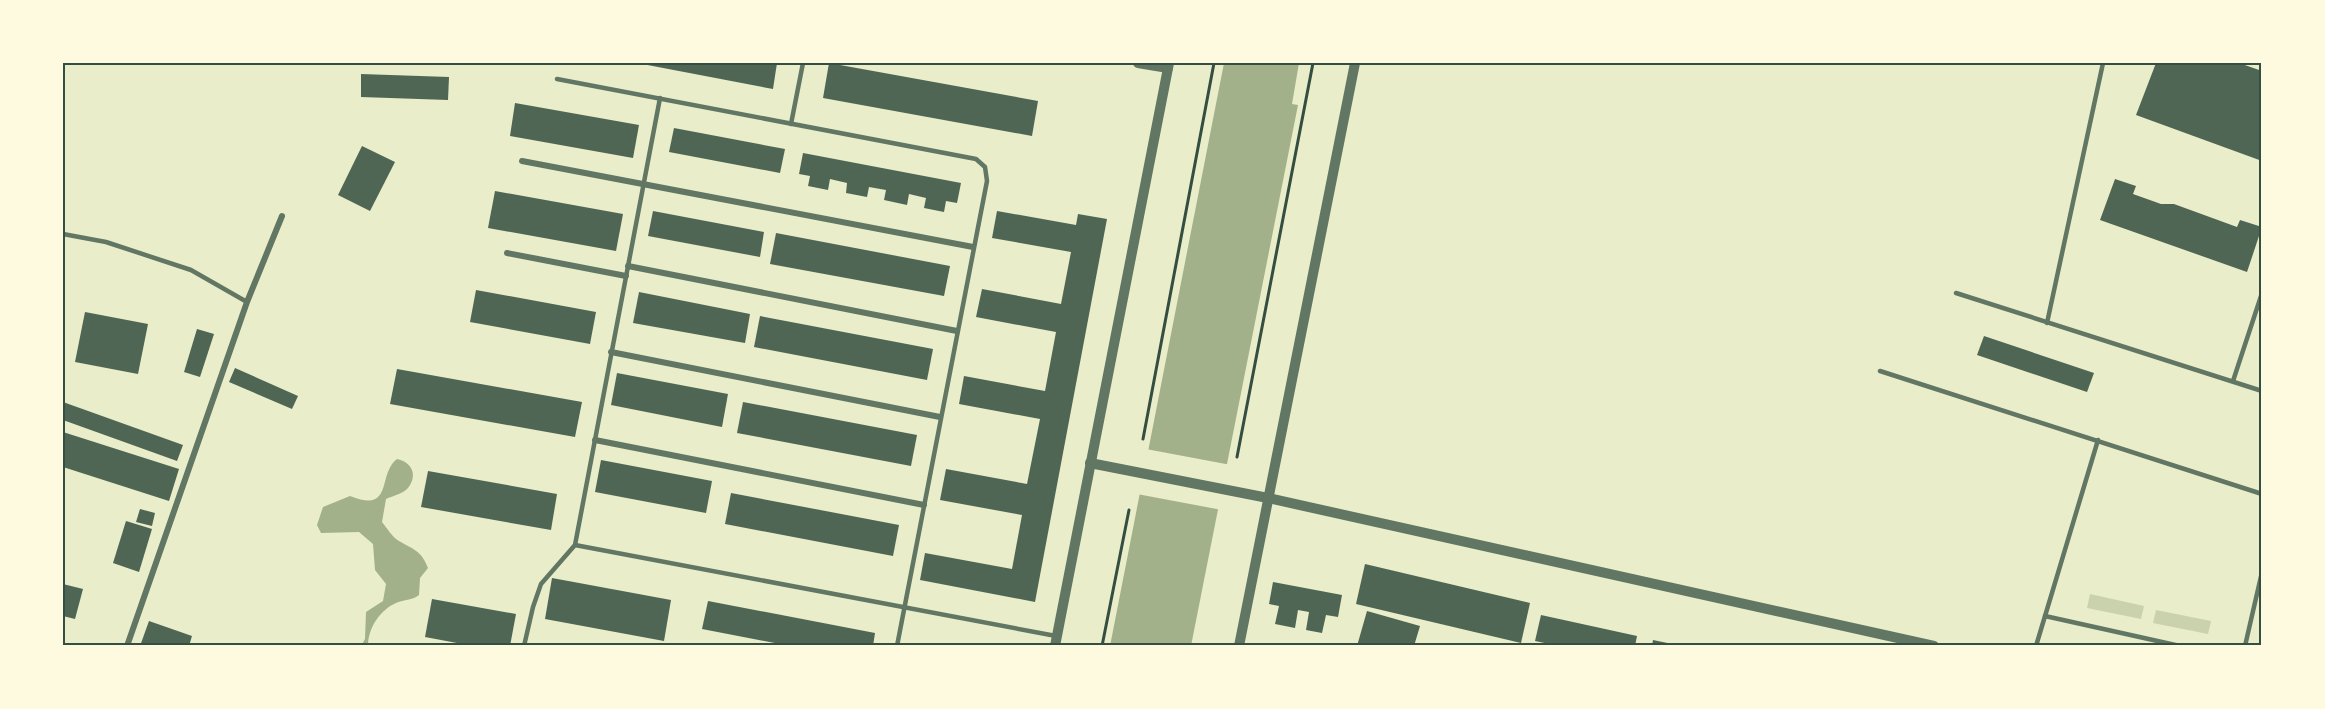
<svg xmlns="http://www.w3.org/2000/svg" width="2325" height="709" font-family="'Source Sans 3',sans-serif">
<rect width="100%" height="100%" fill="#e9edc9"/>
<!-- green -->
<g fill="#cad2ad">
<path d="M2090 594 2144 606 2141 619 2087 608Z"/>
<path d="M2156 610 2211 621 2208 634 2153 623Z"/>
</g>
<!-- water -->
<g fill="#a3b18a">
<path d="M1224 63H1299L1292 104 1298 105 1191 646H1110Z"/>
<path d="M397 459C412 462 418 475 408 488 404 493 393 496 386 499L382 522C387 528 392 537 399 541 414 550 421 550 428 568L420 578 419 595C411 601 405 599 396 603 380 610 368 628 368 646H361L365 639 366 612 383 601 386 584 375 570 373 544 359 532 321 533 317 525 323 507 350 496C394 514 377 474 397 459Z"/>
</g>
<!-- pier -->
<path fill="#e9edc9" d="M1146 449 1231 465 1222 510 1137 494Z"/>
<!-- building -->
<g fill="#4f6655">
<path d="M637 63H777L773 89Z"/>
<path d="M829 63 1038 101 1032 136 823 98Z"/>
<path d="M2156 63H2239L2262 71V161L2136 115Z"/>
<path d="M361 74 449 77 448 100 361 97Z"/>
<path d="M515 103 639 125 633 158 510 136Z"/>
<path d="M674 128 785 149 780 173 669 152Z"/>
<path d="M362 146 395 162 370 211 338 195Z"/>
<path d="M803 153 961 183 957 203 946 201 944 212 924 208 926 198 909 194 907 205 884 200 886 190 869 187 867 197 846 193 847 183 830 179 828 190 808 186 810 176 799 174Z"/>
<path d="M2115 179 2136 186 2133 194 2161 204H2174L2237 227 2240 220 2262 227 2247 272 2100 220Z"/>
<path d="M495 191 623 214 616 251 488 228Z"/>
<path d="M653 211 764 232 760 257 648 236Z"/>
<path d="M997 211 1076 225 1078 214 1107 219 1035 602 920 580 925 553 1012 569 1022 515 940 500 946 469 1027 484 1040 419 959 404 964 376 1045 391 1056 332 976 317 982 289 1061 304 1071 252 992 238Z"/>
<path d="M776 233 950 266 944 296 770 264Z"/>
<path d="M476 290 596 312 590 344 470 322Z"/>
<path d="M639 292 750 314 745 343 633 323Z"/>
<path d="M85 312 148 324 138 374 75 362Z"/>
<path d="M760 316 933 349 927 380 754 347Z"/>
<path d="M197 329 214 334 200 377 184 372Z"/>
<path d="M1984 336 2094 373 2087 392 1977 355Z"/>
<path d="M235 368 298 396 292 409 229 382Z"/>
<path d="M397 369 582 402 575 437 390 404Z"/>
<path d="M617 373 728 394 722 427 611 405Z"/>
<path d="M63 402 183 445 177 461 63 420Z"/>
<path d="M743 402 917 435 911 466 737 433Z"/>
<path d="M63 432 179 469 169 501 63 467Z"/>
<path d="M601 460 712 481 706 513 595 492Z"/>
<path d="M428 471 557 494 551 530 421 507Z"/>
<path d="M731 493 899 525 893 556 725 524Z"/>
<path d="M140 509 155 513 152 526 136 522Z"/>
<path d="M126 521 152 529 139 572 113 563Z"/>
<path d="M1365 564 1530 603 1521 643 1356 604Z"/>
<path d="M552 578 671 600 664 641 545 619Z"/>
<path d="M1273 582 1342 595 1338 617 1326 615 1322 633 1306 630 1309 612 1298 610 1295 628 1275 624 1279 606 1269 604Z"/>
<path d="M63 584 83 589 75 619 63 616Z"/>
<path d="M432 599 516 614 510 646H473L425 637Z"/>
<path d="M708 601 875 633 873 646H790L702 629Z"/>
<path d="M1367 611 1420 626 1414 646H1357Z"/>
<path d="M1541 615 1637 636 1635 646H1559L1535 641Z"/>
<path d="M149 621 192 636 189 646H140Z"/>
<path d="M1653 640 1677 645V646H1652Z"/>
</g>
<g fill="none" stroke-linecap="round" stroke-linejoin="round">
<!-- path -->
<g stroke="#344e41" stroke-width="3">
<path d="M1143 439 1214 63"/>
<path d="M1237 457 1313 63"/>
<path d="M1102 646 1129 510"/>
</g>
<!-- service -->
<g stroke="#617663" stroke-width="4.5">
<path d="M557 79 976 159 985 167 987 181 897 646"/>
<path d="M791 124 803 63"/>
<path d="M63 234 106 242 191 270 247 302"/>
<path d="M1956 293 2262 391"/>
<path d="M2047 323 2103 63"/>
<path d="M1880 371 2262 494"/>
<path d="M2233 381 2262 293"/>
<path d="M575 545 1056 636"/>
<path d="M2045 616 2180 646"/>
<path d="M524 646 533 607 541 584 575 545 660 98"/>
<path d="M2036 646 2098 440"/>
<path d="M2245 646 2262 572"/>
</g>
<!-- minor -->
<g stroke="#617663" stroke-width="6">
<path d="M522 161 973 247"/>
<path d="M507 253 626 276"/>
<path d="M628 266 957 331"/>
<path d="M611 352 940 417"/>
<path d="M595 440 924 505"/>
<path d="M127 646 247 302 282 216"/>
</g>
<!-- tertiary -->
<g stroke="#617663" stroke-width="10">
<path d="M1138 63 1168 68"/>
<path d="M1090 463 1268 498 1934 646"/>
<path d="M1055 646 1169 63"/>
<path d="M1239 646 1355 63"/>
</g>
</g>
<!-- border -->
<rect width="2325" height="709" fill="none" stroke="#fefae0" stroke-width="129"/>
<rect x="64" y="64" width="2196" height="580" fill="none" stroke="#344e41" stroke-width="2"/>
</svg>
